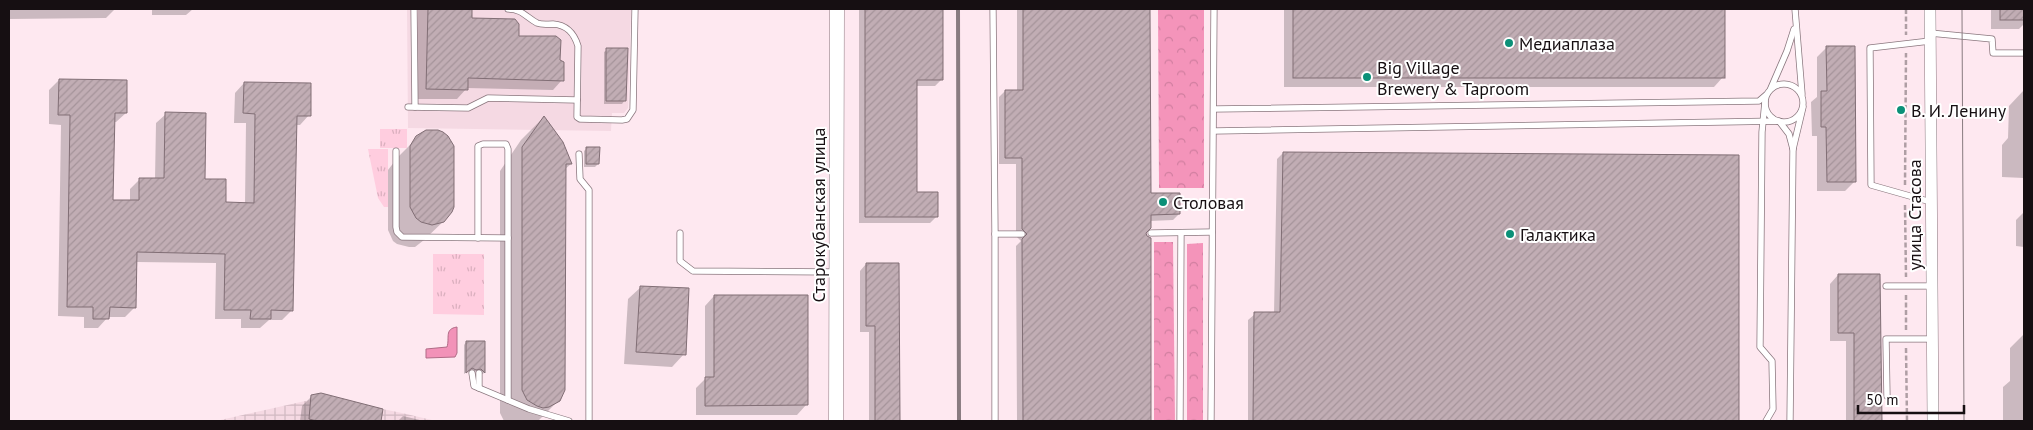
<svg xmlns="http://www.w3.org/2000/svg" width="2033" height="430" font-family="'PT Sans',sans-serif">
<defs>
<pattern id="industrial-grid" width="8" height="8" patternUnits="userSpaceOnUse" patternTransform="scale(1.25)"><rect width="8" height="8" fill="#f5d9e3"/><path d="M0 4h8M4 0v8" fill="none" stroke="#d1b9c2"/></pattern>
<pattern id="grass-tufts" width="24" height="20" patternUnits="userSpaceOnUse" patternTransform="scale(1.25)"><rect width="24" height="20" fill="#ffcddf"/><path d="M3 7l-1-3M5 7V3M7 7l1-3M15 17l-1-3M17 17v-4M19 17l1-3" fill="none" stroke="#daafbe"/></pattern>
<pattern id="forest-crowns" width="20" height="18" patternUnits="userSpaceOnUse" patternTransform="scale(1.25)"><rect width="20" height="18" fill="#f494ba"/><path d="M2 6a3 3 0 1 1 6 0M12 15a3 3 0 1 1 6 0" fill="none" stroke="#d07e9f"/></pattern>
<pattern id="building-hatch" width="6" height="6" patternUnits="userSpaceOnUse" patternTransform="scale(1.25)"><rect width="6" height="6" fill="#c1adb4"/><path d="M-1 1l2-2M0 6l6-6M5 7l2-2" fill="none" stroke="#a5949a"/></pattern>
</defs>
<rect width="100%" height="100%" fill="#fee8f0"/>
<!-- built -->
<path fill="#f5d9e3" d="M407 9H631L628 108 624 113H612L611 131 408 128Z"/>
<!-- industrial -->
<path fill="url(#industrial-grid)" d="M323 397 402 413 436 421H216Z"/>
<!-- grass -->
<g fill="url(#grass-tufts)">
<rect x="380" y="129" width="27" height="19"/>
<path d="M368 149H388V207H384L378 198Z"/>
<path d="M433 254H484V315L433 314Z"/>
</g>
<!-- forest -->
<g fill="url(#forest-crowns)">
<path d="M1158 9H1204V188H1159Z"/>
<path d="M1154 242H1173L1175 421H1154Z"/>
<path d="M1203 243V421H1187V244Z"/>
</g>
<!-- water -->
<path fill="#f292b8" stroke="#b06b86" d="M457 327V353L455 357 426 358V349L447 347C450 338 444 329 457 327Z"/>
<!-- shadow -->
<g fill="#0003">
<path d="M9 9H115L106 18 9 19Z"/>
<path d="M152 9H193L186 15H152Z"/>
<path d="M418 9H470V20L518 37 558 61 562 80 553 90 467 88 457 99H416Z"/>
<path d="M859 9H942V79L935 86H916V193L937 216 930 223H859Z"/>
<path d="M1017 9H1149L1150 194 1179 214 1173 220 1150 221 1145 233 1146 237 1150 238V421H1017L1016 246 1021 241 1016 236V164H999V97L1005 91H1017Z"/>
<path d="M1284 9H1723V77L1714 87H1284Z"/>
<path d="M1991 9H2024V24L2019 29H1991Z"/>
<path d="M1827 47 1855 181 1845 191H1817V136H1812L1811 102 1817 97V57Z"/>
<path d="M607 50 625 100 622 104H604V52Z"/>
<path d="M59 80 126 113 116 122H113L112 201 130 202V189L140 179H155L156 123 166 114 204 180 225 204H245L246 123H234L235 93 244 83 309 115 300 125H295L292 310 282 320H269L260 328H241V319H215L216 263 136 262 135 307 125 317H108L98 328H84V317L58 316 61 125 49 124V90Z"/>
<path d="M2024 90V247L2016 246V220L2024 212V178L2002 177V145L2008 138 2009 106Z"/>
<path d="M544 117 571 164 564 170 559 400 538 421H504L500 413V171L521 140Z"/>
<path d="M421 134 448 217 424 240 415 247H409L397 244 393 241 388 230V170L398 157Z"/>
<path d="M587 148 598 164 595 167H584V151Z"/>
<path d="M1283 153 1738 157 1737 421H1248V320L1255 314H1274L1277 159Z"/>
<path d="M866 264H898V421H869V332H860V271Z"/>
<path d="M1838 275H1879L1880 421H1846V341H1830V284Z"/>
<path d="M641 287 684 354 672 367 624 364 628 299Z"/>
<path d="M714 296 806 405 797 415H696V388L705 379V306Z"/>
<path d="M2024 334V420H2003V387L2010 381V348Z"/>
<path d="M466 342H483L484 373 481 375 478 371 472 372 468 371 464 374V345Z"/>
<path d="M312 396 381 410 380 421H300L302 406Z"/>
<path d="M403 416 424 421H398Z"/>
</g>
<!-- building -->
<g fill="url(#building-hatch)" stroke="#816e75">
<path d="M428 9H472V18L515 19 519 24V36H556L561 40 560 60 564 62V81L468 78V90L426 89Z"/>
<path d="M865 9H943V80H917V192H938V217H865Z"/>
<path d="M1023 9H1150L1151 193H1180V214L1151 215V228L1146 233 1147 236 1151 238V421H1023L1022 239 1027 234 1022 229V158H1005V90H1023Z"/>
<rect x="1293" y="9" width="432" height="69"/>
<rect x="2000" y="9" width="24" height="11"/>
<path d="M1826 46H1855L1856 182H1827L1826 127H1821V91H1827Z"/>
<path d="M606 48H628L626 101H606Z"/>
<path d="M59 79 127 80V113H115L113 200H139V178H164L165 112 206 113 205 179H226V202L254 203 255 114 243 113 244 82 311 83V116H297L293 311 271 310V319H250L251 310H224L225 254 137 252 136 308 110 307 109 319H93V307H67L70 115H58Z"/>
<path d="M544 116 563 142 572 164H566L565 390 560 401 549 407 543 408 537 406 527 400 522 390V147Z"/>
<path d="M426 130H438L443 132 448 136 454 146V207L452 212 444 222 432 225 421 222 416 218 410 207V146L416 136Z"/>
<path d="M586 147H600L599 164H586Z"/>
<path d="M1283 152 1739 155V421H1253L1254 312H1280Z"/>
<path d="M866 263H899L900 421H875V326H866Z"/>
<path d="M1838 274H1880L1882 421H1854V333H1838Z"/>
<path d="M640 286 689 288 686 355 636 352Z"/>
<path d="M714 295H808V405L705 406V377H714Z"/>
<path d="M466 341H485V373L481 369 476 370 472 368 466 373Z"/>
<path d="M321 393 383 409 381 421H317L309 419 311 395Z"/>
</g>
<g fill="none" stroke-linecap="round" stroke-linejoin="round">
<!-- service casing -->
<g stroke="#8a777e" stroke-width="7">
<g id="service">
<path d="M414 9 415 107"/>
<path d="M508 9C522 9 526 17 537 23 542 25 547 24 553 24 567 25 574 33 578 46L577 117 580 119 622 120 627 119 633 110 635 9"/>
<path d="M993 9 995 234"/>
<path d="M1795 9 1802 94"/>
<path d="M1930 33 1992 39 1993 53H2024"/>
<path d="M1930 41 1870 48 1871 185 1931 202"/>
<circle cx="1784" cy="103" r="19"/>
<path d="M1771 88 1787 51 1794 29"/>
<path d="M1765 102 1762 132 1760 347 1772 361 1773 409 1766 421"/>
<path d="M408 107 468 108 488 98 577 100"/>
<path d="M1214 109 1759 101 1766 95"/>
<path d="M1214 131 1779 121 1789 134 1793 149"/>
<path d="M396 151V227L397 232 402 237 508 238"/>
<path d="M579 154 580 179 589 190V421"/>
<path d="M680 233V261L693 271 836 272"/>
<path d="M1151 233 1212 232"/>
<path d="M478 238V146L483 144H506L508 149V400"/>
<path d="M1886 286H1932"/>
<path d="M472 373 474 386 529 409 569 421"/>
<path d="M479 373V388"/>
<path d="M1887 396 1886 339H1932"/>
<path d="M995 421V234H1022"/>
<path d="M1180 421 1181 233"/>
<path d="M1211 421 1214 9"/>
<path d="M1790 421 1793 149 1803 107"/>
</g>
</g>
<!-- minor casing -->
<g stroke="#8a777e" stroke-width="12">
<path id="minor" d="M1930 9 1933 421"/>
</g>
<!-- tertiary casing -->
<g stroke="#8a777e" stroke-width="15">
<path id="tertiary" d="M836 421 837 9"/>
</g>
<!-- path -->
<g stroke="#af9ea4" stroke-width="2.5" stroke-dasharray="5 2.5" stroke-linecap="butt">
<path d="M1906 9V35"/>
<path d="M1905 185 1906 53"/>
<path d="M1905 205 1906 277"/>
<path d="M1906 295V330"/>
<path d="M1906 348 1907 421"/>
</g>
<!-- service -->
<use href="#service" stroke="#fff" stroke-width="5.5"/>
<!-- minor -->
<use href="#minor" stroke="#fff" stroke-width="11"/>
<!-- tertiary -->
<use href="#tertiary" stroke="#fff" stroke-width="14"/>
<!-- tram -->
<path stroke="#897b80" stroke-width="1" d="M1962 9 1964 421"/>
<!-- rail -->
<path stroke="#897b80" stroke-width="4" d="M958 9 959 421"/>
</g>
<!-- markers -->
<g fill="#0b9078" stroke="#fff" stroke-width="2">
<circle cx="1509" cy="43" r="5"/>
<circle cx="1367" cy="77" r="5"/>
<circle cx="1901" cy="110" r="5"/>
<circle cx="1163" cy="202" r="5"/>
<circle cx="1510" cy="234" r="5"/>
</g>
<g text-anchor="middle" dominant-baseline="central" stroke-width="4" stroke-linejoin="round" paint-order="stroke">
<!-- poi labels -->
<g font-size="18" fill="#160f12" stroke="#fff" text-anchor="start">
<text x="1519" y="43">Медиаплаза</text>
<text x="1377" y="67">Big Village<tspan x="1377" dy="21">Brewery &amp; Taproom</tspan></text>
<text x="1911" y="110">В. И. Ленину</text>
<text x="1173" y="202">Столовая</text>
<text x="1520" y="234">Галактика</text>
</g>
<!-- street labels -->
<g font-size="18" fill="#160f12" stroke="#fff">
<text transform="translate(818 215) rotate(-90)">Старокубанская улица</text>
<text transform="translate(1914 215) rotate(-90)">улица Стасова</text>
</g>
</g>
<!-- border -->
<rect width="2033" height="430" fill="none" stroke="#160f12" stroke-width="20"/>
<!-- scale -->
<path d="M1858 405v8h106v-8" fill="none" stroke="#160f12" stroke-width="2.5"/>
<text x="1866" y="405" font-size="15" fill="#160f12" stroke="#ffffff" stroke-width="4" paint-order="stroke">50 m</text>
</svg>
